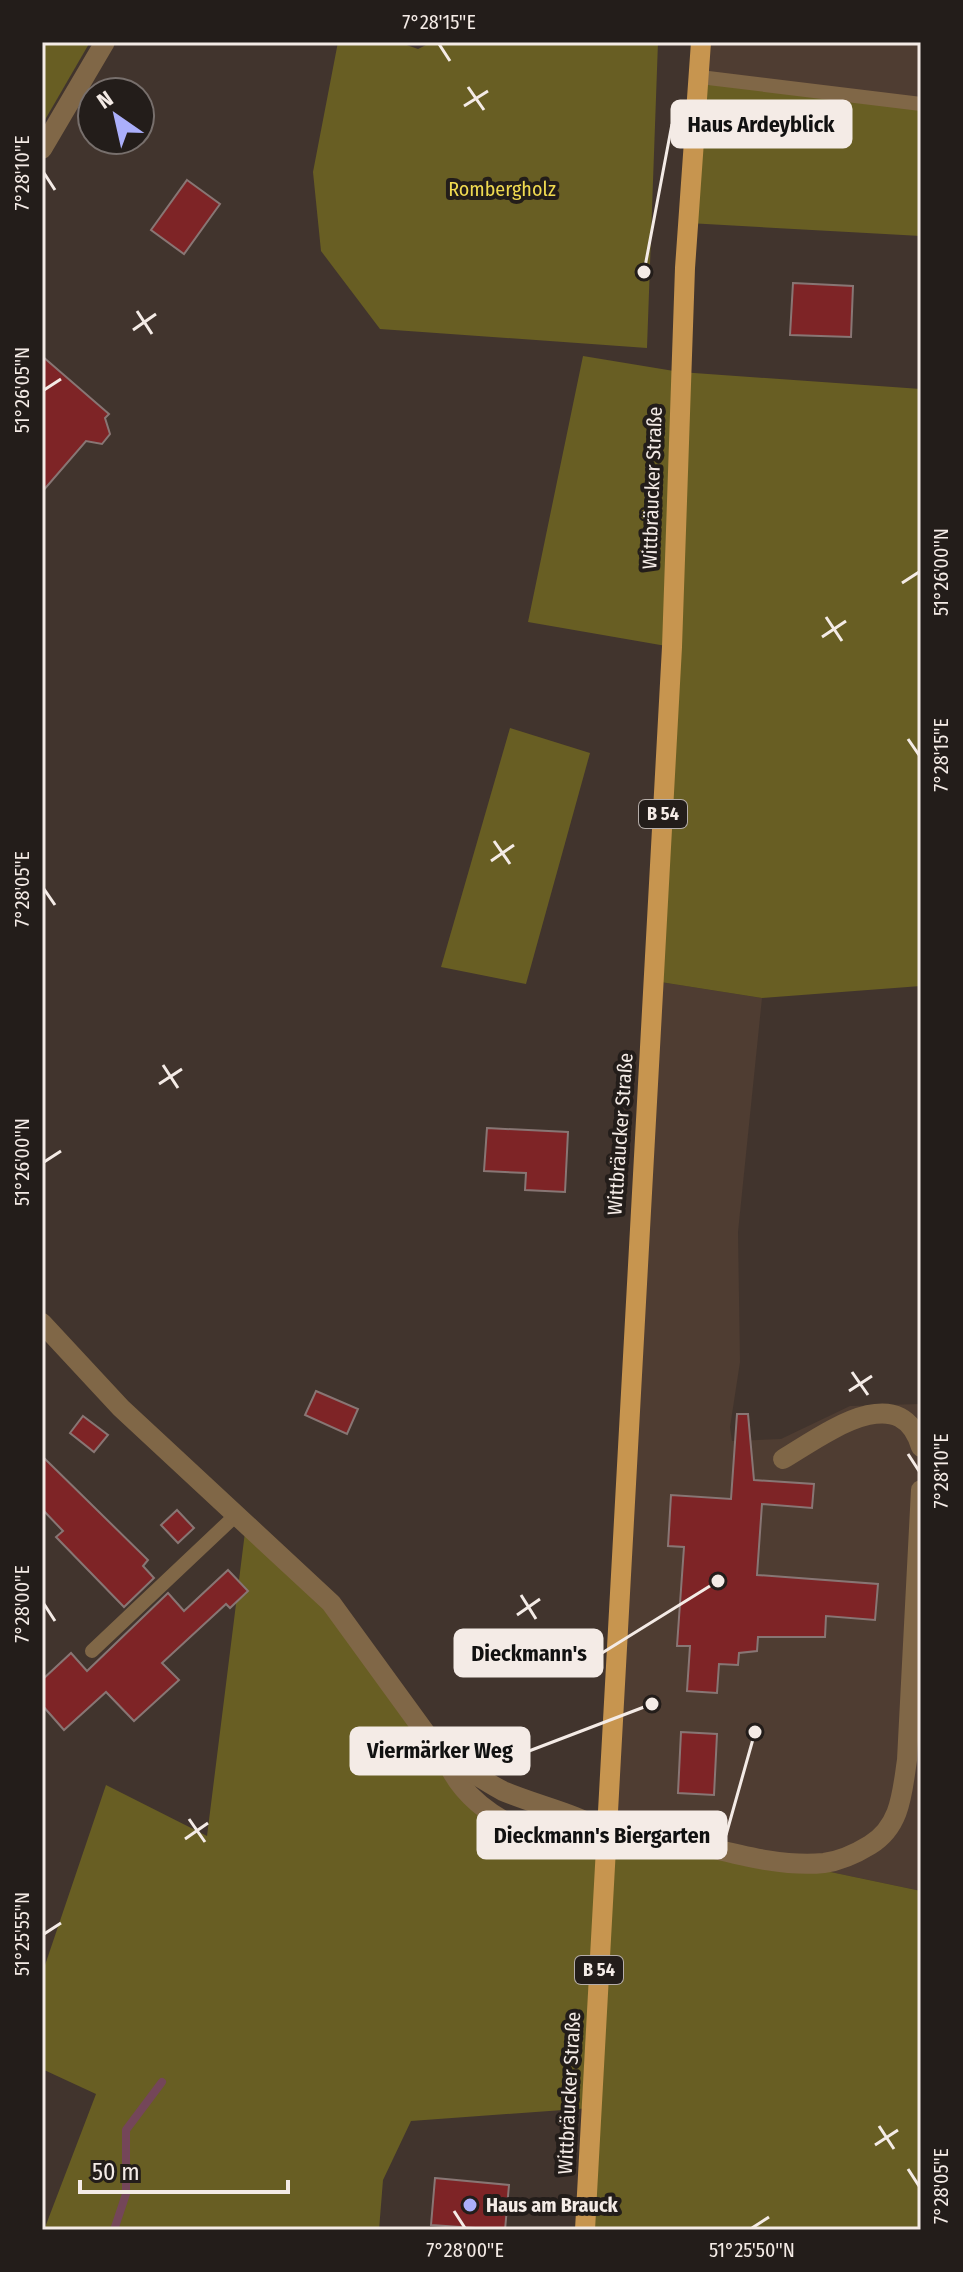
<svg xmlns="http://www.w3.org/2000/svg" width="963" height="2272" font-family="'Fira Sans Condensed',sans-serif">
<rect width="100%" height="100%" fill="#41342d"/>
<!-- built -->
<g fill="#4f3d32">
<path d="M701 42H921V104L700 77Z"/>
<path d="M654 981 762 998 738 1232 740 1362 730 1427 732 1441 781 1439 850 1406 920 1404 921 1891 783 1862 606 1832Z"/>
</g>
<!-- green -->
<g fill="#685e23">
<path d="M42 42H90L42 125Z"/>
<path d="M338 42H398L418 49 432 42H658L647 348 380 329 321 251 313 172Z"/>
<path d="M700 77 921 104V236L688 223Z"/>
<path d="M583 356 680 372 921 389V986L762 998 654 981 672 647 528 622Z"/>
<path d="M510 728 590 753 526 984 441 967Z"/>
<path d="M246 1524 331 1603 448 1764 524 1831 606 1832 783 1862 921 1891V2230H585L591 2108 411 2121 383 2180 379 2230H44L96 2094 42 2069V1974L106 1785 207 1836Z"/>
</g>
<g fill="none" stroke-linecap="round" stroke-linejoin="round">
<!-- stream -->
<path stroke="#744659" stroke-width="8" d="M114 2230 126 2194V2130L162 2082"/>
</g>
<!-- building -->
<g fill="#7e2426" stroke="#887674" stroke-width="2">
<path d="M187 180 220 204 184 254 151 230Z"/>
<path d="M793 283 853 286 851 337 790 335Z"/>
<path d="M42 356 109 414 105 418 110 434 102 444 86 441 42 492Z"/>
<path d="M487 1128 568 1132 565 1192 525 1190 526 1173 484 1171Z"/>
<path d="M316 1391 358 1409 347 1434 305 1415Z"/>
<path d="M737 1414H748L754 1480 814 1484 812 1508 762 1504 757 1575 878 1584 875 1620 826 1616 825 1637H758L757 1651 739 1653 738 1665 719 1664 717 1693 687 1691 690 1646H677L684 1547 668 1546 671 1495 731 1499Z"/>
<path d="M83 1416 108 1435 94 1452 70 1433Z"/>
<path d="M42 1456 148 1560 143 1566 154 1578 124 1607 56 1537 63 1531 42 1509Z"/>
<path d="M177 1510 194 1528 178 1543 161 1525Z"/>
<path d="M228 1570 248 1591 230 1608 226 1604 162 1663 179 1680 134 1721 106 1692 64 1730 42 1705V1680L71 1653 87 1671 168 1593 184 1611Z"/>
<path d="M681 1732 717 1734 714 1795 678 1793Z"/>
<path d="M435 2178 509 2185 505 2230 431 2225Z"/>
</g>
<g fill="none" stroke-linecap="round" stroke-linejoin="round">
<!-- service -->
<g stroke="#806747" stroke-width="14">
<path d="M700 77 921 104"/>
<path d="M92 1651 236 1515"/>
</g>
<!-- minor -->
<g stroke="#806747" stroke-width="20">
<path d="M42 149 105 42"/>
<path d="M42 1323 121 1408 331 1603 448 1764C463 1796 492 1817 524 1831 558 1846 574 1833 607 1832 679 1830 754 1870 824 1863 839 1861 857 1853 870 1845 901 1826 902 1793 907 1760L921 1490"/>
<path d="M783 1459C822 1436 900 1376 921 1447"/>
<path d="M448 1764C470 1768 483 1781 503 1791 538 1806 573 1812 606 1832"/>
</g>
<!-- primary -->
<path stroke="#c7954f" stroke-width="20" d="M585 2230 672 647 685 268 701 42"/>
</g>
<!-- ticks -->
<path fill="none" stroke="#f4ebe6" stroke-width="3" d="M439 44 450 61M468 87 484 110M464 106 488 91M44 173 55 190M137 311 152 334M133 330 156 314M44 390 61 379M902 583 919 572M826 617 842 641M822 637 846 621M908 739 919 755M494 841 510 864M491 861 514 845M44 889 55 905M163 1065 178 1088M159 1084 182 1069M44 1162 61 1151M852 1372 868 1395M849 1391 872 1376M908 1454 919 1471M521 1595 536 1619M44 1604 55 1621M517 1615 540 1599M189 1819 205 1842M185 1839 208 1823M44 1934 61 1923M879 2126 894 2149M875 2145 898 2130M908 2169 919 2186M454 2211 465 2228M752 2228 769 2217"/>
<!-- markers -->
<circle fill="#abaffb" stroke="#231d1a" stroke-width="3" cx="470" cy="2205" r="8"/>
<g text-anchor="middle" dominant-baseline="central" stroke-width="8" stroke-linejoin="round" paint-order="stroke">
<!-- shield labels -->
<g fill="#231d1a" stroke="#b5ada9" stroke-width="2">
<rect x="639" y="800" width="48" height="28" rx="6"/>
<rect x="575" y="1956" width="48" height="28" rx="6"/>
</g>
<g font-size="18" font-weight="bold" fill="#f4ebe6">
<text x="663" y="814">B 54</text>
<text x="599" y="1970">B 54</text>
</g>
<!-- park labels -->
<g font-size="20" fill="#f0da50" stroke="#231d1a">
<text x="502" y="189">Rombergholz</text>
</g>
<!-- street labels -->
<g font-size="20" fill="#f4ebe6" stroke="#231d1a">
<text transform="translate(652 488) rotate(-88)">Wittbräucker Straße</text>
<text transform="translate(620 1134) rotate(-86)">Wittbräucker Straße</text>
<text transform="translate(569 2093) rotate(-87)">Wittbräucker Straße</text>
</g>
<!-- poi labels -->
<g font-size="20" font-weight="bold" fill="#f4ebe6" stroke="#231d1a" text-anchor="start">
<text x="486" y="2205">Haus am Brauck</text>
</g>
</g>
<!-- callouts -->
<path fill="none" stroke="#f4ebe6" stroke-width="3" d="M644 272L672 124M718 1581L602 1653M652 1704L529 1751M755 1732L726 1835"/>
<g fill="#f4ebe6" stroke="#231d1a" stroke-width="3">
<circle cx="644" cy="272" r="8"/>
<circle cx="718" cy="1581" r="8"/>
<circle cx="652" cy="1704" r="8"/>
<circle cx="755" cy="1732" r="8"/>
</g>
<g fill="#f4ebe6" stroke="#f4ebe6" stroke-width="3">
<rect x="672" y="101" width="179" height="46" rx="8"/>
<rect x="455" y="1630" width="147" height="46" rx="8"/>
<rect x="351" y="1728" width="178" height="46" rx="8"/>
<rect x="478" y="1812" width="248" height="46" rx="8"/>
</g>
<g font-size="22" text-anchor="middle" font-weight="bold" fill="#111">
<text x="761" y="132">Haus Ardeyblick</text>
<text x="529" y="1661">Dieckmann's</text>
<text x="440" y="1758">Viermärker Weg</text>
<text x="602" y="1843">Dieckmann's Biergarten</text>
</g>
<!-- border -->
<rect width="963" height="2272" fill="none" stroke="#231d1a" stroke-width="88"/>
<!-- north arrow -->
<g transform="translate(116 116) rotate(326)"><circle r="38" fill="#231d1a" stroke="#776f6c" stroke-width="2"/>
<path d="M0-6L14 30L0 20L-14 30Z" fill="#abaffb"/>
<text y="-12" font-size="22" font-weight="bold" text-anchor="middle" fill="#f4ebe6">N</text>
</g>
<!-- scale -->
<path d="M80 2180v12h208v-12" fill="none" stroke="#f4ebe6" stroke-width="4"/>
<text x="92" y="2180" font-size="24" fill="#f4ebe6" stroke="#231d1a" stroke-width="6" paint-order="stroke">50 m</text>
<rect x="44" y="44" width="875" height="2184" fill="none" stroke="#f4ebe6" stroke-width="3"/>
<g font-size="20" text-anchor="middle" fill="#f4ebe6">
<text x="439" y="29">7°28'15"E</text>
<text transform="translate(22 173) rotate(-90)" y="7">7°28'10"E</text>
<text transform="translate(22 390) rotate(-90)" y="7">51°26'05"N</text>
<text transform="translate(941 572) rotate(-90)" y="7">51°26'00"N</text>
<text transform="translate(941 755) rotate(-90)" y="7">7°28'15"E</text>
<text transform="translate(22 889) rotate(-90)" y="7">7°28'05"E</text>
<text transform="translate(22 1162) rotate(-90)" y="7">51°26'00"N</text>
<text transform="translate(941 1471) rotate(-90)" y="7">7°28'10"E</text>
<text transform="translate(22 1604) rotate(-90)" y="7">7°28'00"E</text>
<text transform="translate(22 1934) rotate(-90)" y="7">51°25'55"N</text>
<text transform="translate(941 2186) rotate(-90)" y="7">7°28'05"E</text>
<text x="465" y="2257">7°28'00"E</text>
<text x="752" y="2257">51°25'50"N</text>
</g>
</svg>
